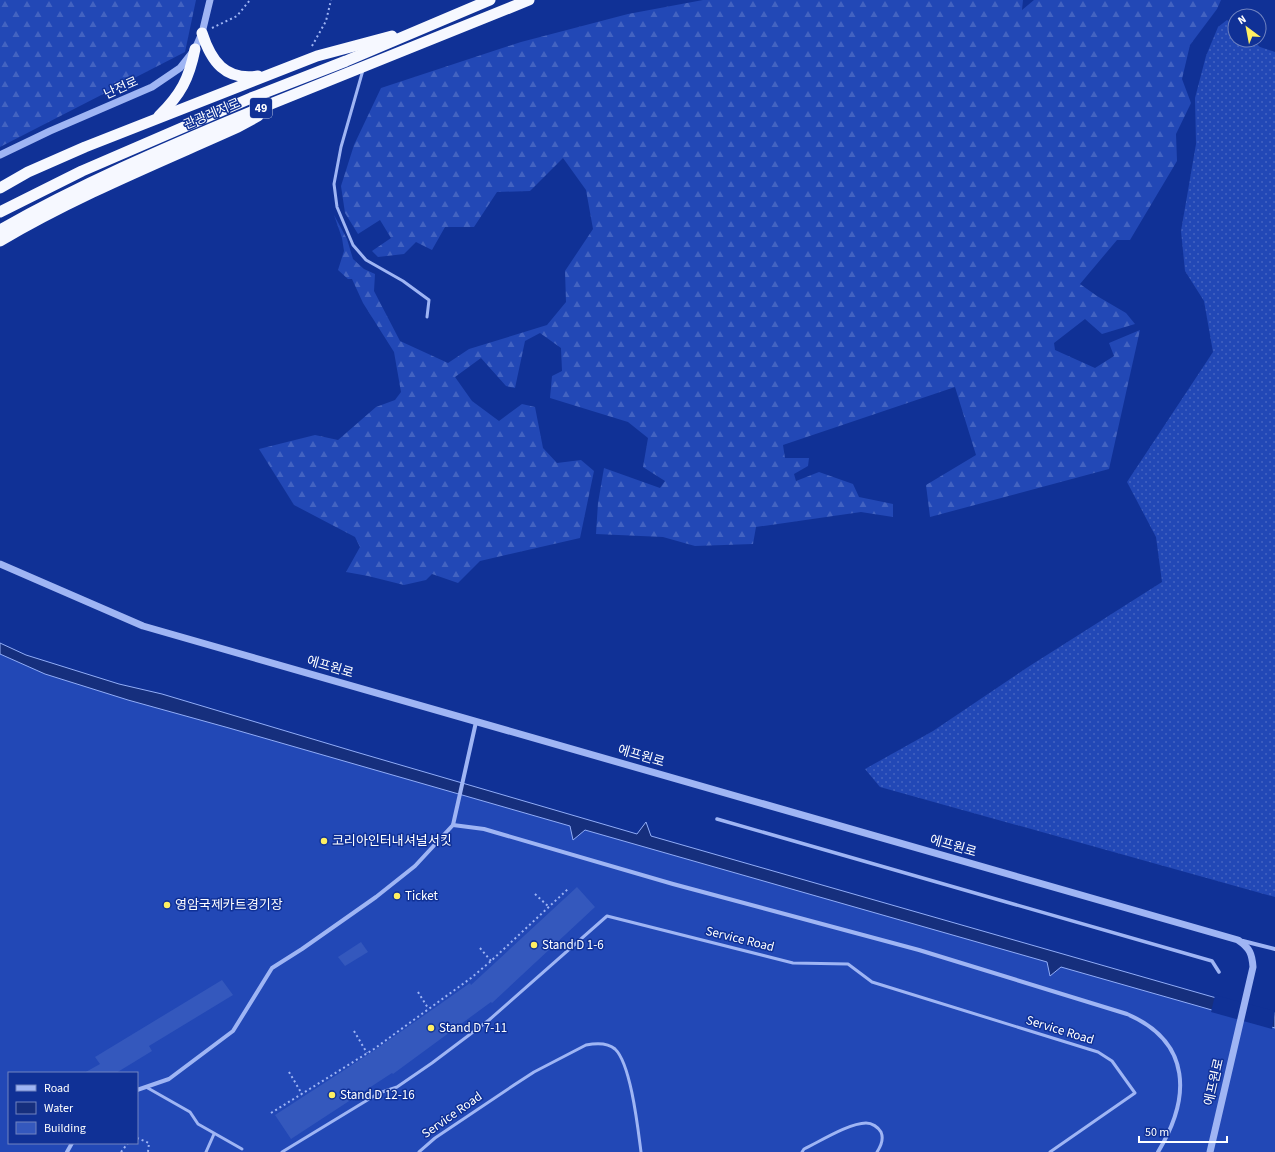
<svg xmlns="http://www.w3.org/2000/svg" width="1275" height="1152" font-family="'Source Sans 3','Noto Sans KR',sans-serif">
<defs>
<pattern id="grass-dots" width="8" height="8" patternUnits="userSpaceOnUse"><rect width="8" height="8" fill="#2248b6"/><path d="M2 2h.1M6 6h.1" fill="none" stroke="#4363c1" stroke-width="1.8" stroke-linecap="round"/></pattern>
<pattern id="forest-firs" width="22" height="20" patternUnits="userSpaceOnUse"><rect width="22" height="20" fill="#2248b6"/><path d="M5 1l3.5 6h-7zM16 11l3.5 6h-7z" fill="#4363c1"/></pattern>
</defs>
<rect width="100%" height="100%" fill="#103196"/>
<!-- grass -->
<path fill="url(#grass-dots)" d="M1227 20 1235 26V40H1252L1260 47 1275 52V897L880 787 865 769 933 731 1028 667 1162 582 1156 537 1127 482 1213 352 1204 301 1185 271 1181 231 1196 144 1195 98 1206 56 1218 27Z"/>
<!-- forest -->
<g fill="url(#forest-firs)">
<path d="M0 0H196L185 52 0 147Z"/>
<path d="M703 0H1023L1022 10 1034 0H1221L1217 9 1190 45 1182 79 1191 103 1176 134 1177 161 1130 240H1117L1080 284 1097 296 1126 313 1135 324 1102 334 1085 319 1054 343 1055 350 1095 368 1114 356 1109 343 1140 330 1109 469 930 517 926 485 976 455 955 387 783 445 785 458H809L808 466 794 474 796 481 819 472 853 484 859 497 893 504V517L861 512 756 527 753 544 695 546 663 537 596 534 598 503 604 468 660 488 665 481 643 467 648 438 628 422 550 398 552 376 562 371 561 348 540 333 525 341 515 388 506 386 481 358 455 377 472 401 499 421 522 404 535 407 543 448 557 463 581 460 594 471 580 538 480 561 458 583 432 574 426 580 404 585 368 576 346 572 360 547 355 537 294 505 259 449 315 435 338 440 376 407 395 400 401 392 394 352 363 303 352 279H348L338 270 344 251 342 238 334 215 347 239 353 259 364 269 375 274 374 291 400 341 448 363 469 349 547 325 566 302 565 271 593 229 586 190 563 158 530 191 497 192 474 227H445L432 250 416 242 404 254 378 257 372 251 391 238 380 220 358 234 345 213 341 186 354 145 381 88 521 42 628 14Z"/>
</g>
<!-- garden -->
<path fill="#2248b6" fill-rule="evenodd" d="M0 648 21 662 1275 1021V1152H0ZM9 1073H137V1143H9Z"/>
<!-- water -->
<path fill="#162f7d" stroke="#91adf8" d="M0 643 26 655 119 684 162 694 356 752 637 834 646 822 651 836 1213 997 1275 1013V1028L1061 967 1050 976 1047 962 585 830 573 840 570 826 229 728 128 700 45 674 0 654Z"/>
<!-- pier -->
<path fill="#103196" d="M1215 995 1275 1011 1272 1029 1211 1012Z"/>
<!-- building -->
<g fill="#3458bd">
<path d="M577 887 595 907 492 1003 491 1002 393 1074 392 1073 291 1139 275 1115 372 1052 470 983 471 985Z"/>
<path d="M361 942 368 952 345 966 338 957Z"/>
<path d="M222 980 233 995 149 1046 152 1051 116 1073H84L100 1064 95 1057Z"/>
</g>
<g fill="none" stroke-linecap="round" stroke-linejoin="round">
<!-- path -->
<g stroke="#9fb5f4" stroke-width="2" stroke-dasharray="2 3" stroke-linecap="butt">
<path d="M212 28 237 16 250 0"/>
<path d="M312 46 326 21 331 0"/>
<path d="M535 894 549 907"/>
<path d="M480 948 491 961"/>
<path d="M418 992 428 1008"/>
<path d="M354 1031 367 1053"/>
<path d="M289 1072 302 1094"/>
<path d="M271 1113 374 1049 471 978 491 961 568 889"/>
<path d="M137 1138 149 1143 148 1152"/>
<path d="M121 1152 128 1143"/>
</g>
<!-- service -->
<g stroke="#9fb5f4" stroke-width="3">
<path d="M363 70 341 147 334 184 337 207 353 245 366 260 403 281 429 300 427 317"/>
<path d="M146 1087 190 1112 198 1124 242 1149"/>
<path d="M206 1152 214 1134"/>
<path d="M282 1152 379 1093 397 1087 432 1063 489 1020 607 916 793 963 848 964 872 982 1098 1052 1112 1061 1135 1093 1050 1152"/>
<path d="M419 1152 435 1138 514 1085 534 1072 586 1045C596 1043 607 1042 615 1049 631 1064 638 1129 641 1152"/>
<path d="M802 1152 804 1149C819 1142 849 1123 866 1123 872 1123 878 1127 881 1132 884 1139 881 1146 877 1152"/>
</g>
<!-- pedestrian -->
<path stroke="#9fb5f4" stroke-width="3.5" d="M717 819 1212 961 1219 972"/>
<!-- minor -->
<g stroke="#9fb5f4" stroke-width="4">
<path d="M453 825 484 829 673 884 919 950 1127 1014C1192 1042 1191 1098 1158 1152"/>
<path d="M1243 941 1275 949"/>
<path d="M137 1090 169 1079 233 1031 272 968 302 949 376 897 415 866 453 825 476 722"/>
<path d="M67 1152 72 1143"/>
</g>
<!-- tertiary -->
<g stroke="#9fb5f4" stroke-width="7">
<path d="M0 155 50 131 152 87 180 68 195 49 202 33 210 0"/>
<path d="M0 564 143 626 1238 940C1250 948 1252 954 1253 967L1210 1152"/>
</g>
<!-- trunk -->
<g stroke="#f6f8ff" stroke-width="11">
<path d="M202 33C211 61 225 81 258 76"/>
<path d="M159 116C181 94 189 79 195 49"/>
<path d="M0 188 28 172 85 147 317 56 392 36"/>
<path d="M0 212 82 171 251 98 346 61 490 0"/>
<path d="M0 230C79 185 162 149 246 114 340 76 435 38 529 0"/>
<path d="M0 241C76 196 158 163 238 127L258 116"/>
</g>
</g>
<!-- markers -->
<g fill="#ffef62" stroke="#103196" stroke-width="1.5">
<circle cx="324" cy="841" r="4"/>
<circle cx="397" cy="896" r="4"/>
<circle cx="167" cy="905" r="4"/>
<circle cx="534" cy="945" r="4"/>
<circle cx="431" cy="1028" r="4"/>
<circle cx="332" cy="1095" r="4"/>
</g>
<g text-anchor="middle" dominant-baseline="central" stroke-width="3" stroke-linejoin="round" paint-order="stroke">
<!-- shield labels -->
<rect fill="#103196" stroke="#b7c1e0" stroke-width="1" x="250" y="98" width="22" height="20" rx="3"/>
<g font-size="12" font-weight="bold" fill="#fff">
<text x="261" y="108">49</text>
</g>
<!-- street labels -->
<g font-size="13" fill="#fff" stroke="#103196">
<text transform="translate(121 88) rotate(-24)">난전로</text>
<text transform="translate(212 114) rotate(-23)">관광레저로</text>
<text transform="translate(330 667) rotate(16)">에프원로</text>
<text transform="translate(641 756) rotate(16)">에프원로</text>
<text transform="translate(953 846) rotate(16)">에프원로</text>
<text transform="translate(740 939) rotate(14)">Service Road</text>
<text transform="translate(1060 1030) rotate(17)">Service Road</text>
<text transform="translate(1214 1082) rotate(-77)">에프원로</text>
<text transform="translate(452 1115) rotate(-35)">Service Road</text>
</g>
<!-- poi labels -->
<g font-size="13" fill="#fff" stroke="#103196" text-anchor="start">
<text x="332" y="841">코리아인터내셔널서킷</text>
<text x="405" y="896">Ticket</text>
<text x="175" y="905">영암국제카트경기장</text>
<text x="542" y="945">Stand D 1-6</text>
<text x="439" y="1028">Stand D 7-11</text>
<text x="340" y="1095">Stand D 12-16</text>
</g>
</g>
<!-- legend -->
<rect x="8" y="1072" width="130" height="72" fill="#103196" stroke="#7083c0"/>
<rect x="16" y="1085" width="20" height="6" fill="#9fb5f4" stroke="#7083c0"/>
<text x="44" y="1092" font-size="12" fill="#ffffff">Road</text>
<rect x="16" y="1102" width="20" height="12" fill="#162f7d" stroke="#7083c0"/>
<text x="44" y="1112" font-size="12" fill="#ffffff">Water</text>
<rect x="16" y="1122" width="20" height="12" fill="#3458bd" stroke="#7083c0"/>
<text x="44" y="1132" font-size="12" fill="#ffffff">Building</text>
<!-- north arrow -->
<g transform="translate(1247 28) rotate(328)"><circle r="19" fill="#103196" stroke="#7083c0"/>
<path d="M0-3L7 15L0 10L-7 15Z" fill="#ffef62"/>
<text y="-6" font-size="11" font-weight="bold" text-anchor="middle" fill="#ffffff">N</text>
</g>
<!-- scale -->
<path d="M1139 1136v6h88v-6" fill="none" stroke="#ffffff" stroke-width="2"/>
<text x="1145" y="1136" font-size="12" fill="#ffffff" stroke="#103196" stroke-width="3" paint-order="stroke">50 m</text>
</svg>
